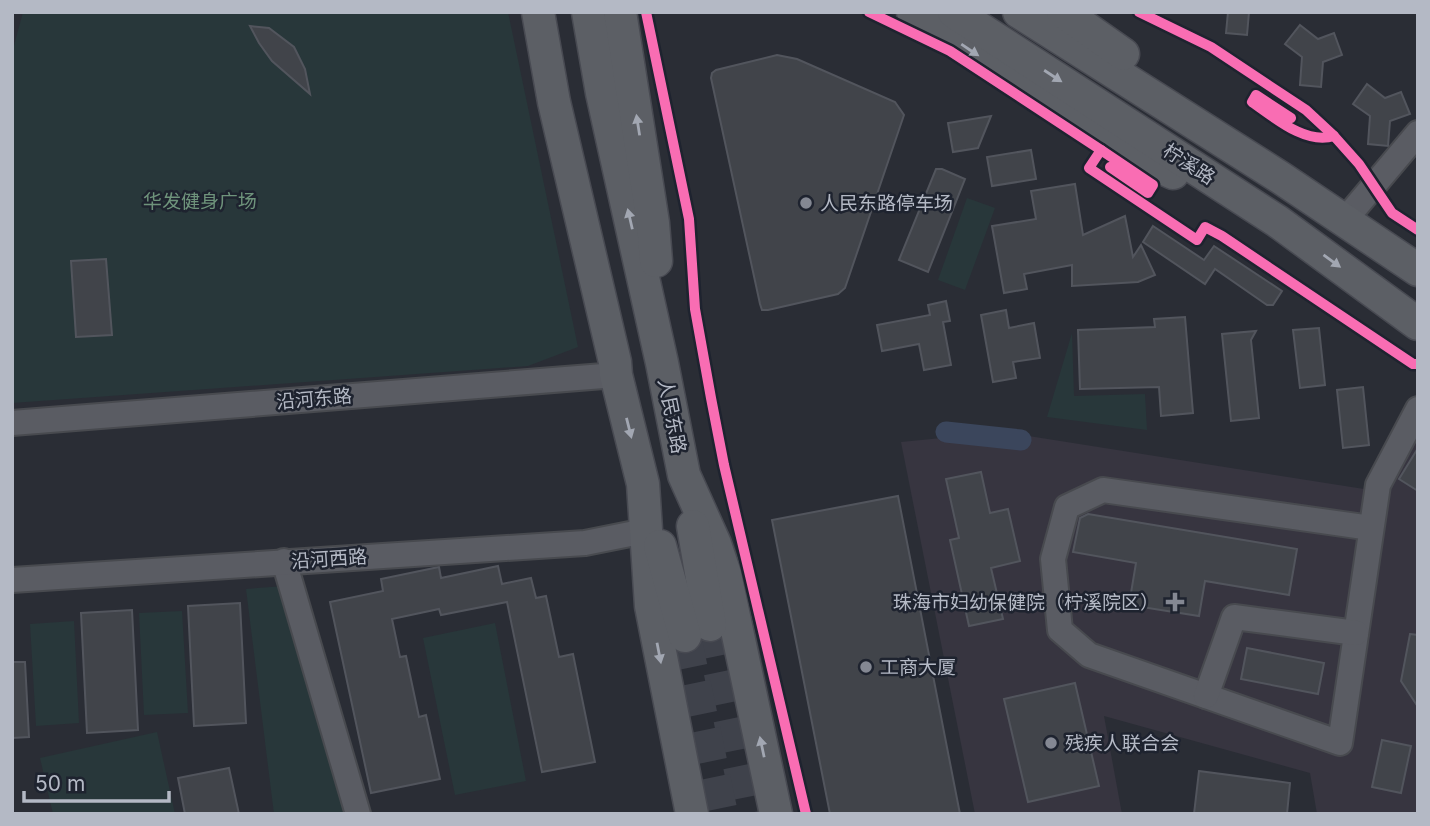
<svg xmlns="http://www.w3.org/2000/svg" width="1430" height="826" font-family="Inter,'Noto Sans SC',sans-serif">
<rect width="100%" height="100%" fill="#2a2d35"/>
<!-- medical -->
<path fill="#373540" d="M1418 425V814H1317L1310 773 1104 716 1122 814H975L901 442 1003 432 1364 489 1389 477Z"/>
<!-- green -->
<g fill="#28373a">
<path d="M23 12H508L578 347 528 366 12 403V53Z"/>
<path d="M967 198 995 208 965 290 938 280Z"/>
<path d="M1072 333 1074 396 1145 394 1147 430 1047 417Z"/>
<path d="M284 586 349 814H274L246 589Z"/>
<path d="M182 611 188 713 144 715 139 613Z"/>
<path d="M74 621 79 723 36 726 30 624Z"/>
<path d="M495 623 526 781 455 795 423 638Z"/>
<path d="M157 732 175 814H53L40 758Z"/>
</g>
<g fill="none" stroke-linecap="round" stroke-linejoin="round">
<!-- canal -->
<path stroke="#3b465c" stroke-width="21" d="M946 432 1021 440"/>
</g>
<!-- building -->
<g fill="#41444a" stroke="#52555d" stroke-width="2">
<path d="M1228 12H1249L1247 35 1226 33Z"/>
<path d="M1300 25 1318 39 1334 33 1342 55 1323 62 1321 87 1300 85 1302 57 1285 44Z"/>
<path d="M250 26 269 28 294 47 305 69 310 94 272 61 259 43Z"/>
<path d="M777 55 797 59 895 102 904 115 845 288 838 294 768 310H762L760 304 711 78 712 73 716 70Z"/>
<path d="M1367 84 1385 98 1401 92 1410 114 1390 121 1388 146 1368 144 1370 116 1353 104Z"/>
<path d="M991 116 978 148 953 152 948 123Z"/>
<path d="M1031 150 1036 179 992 186 987 157Z"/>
<path d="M936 169H942L965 179 928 272 899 260Z"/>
<path d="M1075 184 1083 235 1125 216 1133 257 1141 245 1155 275 1138 282 1072 286V265L1024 274 1027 289 1004 293 992 226 1036 219 1031 191Z"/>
<path d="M1153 226 1204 260 1214 246 1282 291 1273 305H1267L1215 269 1205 284 1143 242Z"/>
<path d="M106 259 112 335 76 337 71 261Z"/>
<path d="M946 301 950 321 943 322 951 365 924 370 919 344 882 351 877 325 930 315 928 305Z"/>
<path d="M1006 310 1009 328 1034 323 1040 358 1013 362 1016 378 993 382 981 315Z"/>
<path d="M1185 317 1193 413 1161 416 1159 387 1080 389 1078 330 1155 327 1154 319Z"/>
<path d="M1319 328 1325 385 1300 388 1293 330Z"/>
<path d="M1256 331 1251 340 1259 418 1231 421 1222 334Z"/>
<path d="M1363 387 1369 445 1343 448 1337 390Z"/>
<path d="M1418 448V491L1399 479Z"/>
<path d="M981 472 990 513 1008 509 1020 561 991 568 1003 619 969 626 950 540 959 538 946 479Z"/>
<path d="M898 496 960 814H830L772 520Z"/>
<path d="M1088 514 1297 549 1289 595 1205 581 1199 616 1129 605 1136 563 1073 552 1080 518Z"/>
<path d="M498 566 502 584 531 578 536 598 546 596 559 657 573 654 595 762 542 772 507 602 441 615 439 609 392 619 400 657 406 656 419 717 426 715 440 779 371 793 330 602 383 591 381 579 439 567 441 578Z"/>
<path d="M240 603 246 723 194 726 188 606Z"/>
<path d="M132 610 138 730 87 733 81 613Z"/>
<path d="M1410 634 1418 635V707L1401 681Z"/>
<path d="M1247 648 1324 663 1318 694 1241 679Z"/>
<path d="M12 662H25L29 737 12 738Z"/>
<path d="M1075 683 1099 786 1028 802 1004 699Z"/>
<path d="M1382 740 1411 746 1401 793 1372 787Z"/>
<path d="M229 768 239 814H185L178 778Z"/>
<path d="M1199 771 1290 783 1287 814H1194Z"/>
</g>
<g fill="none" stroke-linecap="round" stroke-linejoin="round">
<!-- major-tunnel -->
<g stroke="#3f424b" stroke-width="32" stroke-dasharray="32 16" stroke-linecap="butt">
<path d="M710 625 749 814"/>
<path d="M685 636 722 814"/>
</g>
<!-- minor casing -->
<g stroke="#484a4f" stroke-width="28">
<g id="minor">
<path d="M1344 221 1418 133"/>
<path d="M12 423 616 375"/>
<path d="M1371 528 1103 490 1067 507 1053 559 1060 630 1089 655 1340 743 1378 485 1418 409"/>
<path d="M284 561 358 814"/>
<path d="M12 580 585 543 645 531"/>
<path d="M1206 696 1234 617 1356 633"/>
</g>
</g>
<!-- major casing -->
<g stroke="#484a52" stroke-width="35">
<g id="major">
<path d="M538 12 554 102 615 362 616 375 643 484 651 606 692 814"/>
<path d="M588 12 602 93 662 363 684 475 715 544 725 574 776 814"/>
<path d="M620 12 653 223 656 261"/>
<path d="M913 12 1113 145 1173 173"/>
<path d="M954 12 1277 221 1418 324"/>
<path d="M1019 12 1281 178 1418 270"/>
<path d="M1063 12 1123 54"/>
<path d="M693 526 710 625"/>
<path d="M660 546 685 636"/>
</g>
</g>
<!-- minor -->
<use href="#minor" stroke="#5a5c63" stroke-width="24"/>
<!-- major -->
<use href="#major" stroke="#5c5f65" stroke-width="32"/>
<!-- cycleway casing -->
<g stroke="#1e232f" stroke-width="15">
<g id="cycleway">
<path d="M646 12 689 219 695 309 711 398 724 465 806 814"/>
<path d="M869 12 950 51 1101 150 1089 168 1197 240 1205 227 1222 236 1413 364H1418"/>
<path d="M1139 12 1211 47 1306 110 1334 136 1359 164 1392 213 1418 230"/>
<path d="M1291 118 1256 95 1252 102C1274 117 1305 145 1334 136"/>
<path d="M1101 150 1153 185 1148 193 1110 167"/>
</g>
</g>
<!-- cycleway -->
<use href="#cycleway" stroke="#f96db3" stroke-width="10"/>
</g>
<!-- one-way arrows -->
<defs><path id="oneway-solid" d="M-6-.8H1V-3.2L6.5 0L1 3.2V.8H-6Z" transform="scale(1.75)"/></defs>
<g fill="#a2a7b2">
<use href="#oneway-solid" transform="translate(970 50) rotate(34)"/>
<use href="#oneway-solid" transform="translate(1053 76) rotate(33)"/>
<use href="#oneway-solid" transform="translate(638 125) rotate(-99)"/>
<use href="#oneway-solid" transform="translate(630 219) rotate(-103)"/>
<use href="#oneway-solid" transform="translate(1332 261) rotate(36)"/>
<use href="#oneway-solid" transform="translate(629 428) rotate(76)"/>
<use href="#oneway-solid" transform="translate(659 653) rotate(79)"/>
<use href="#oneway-solid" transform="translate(762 747) rotate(-102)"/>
</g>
<!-- markers -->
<g fill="#848893" stroke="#1e232f" stroke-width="2.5">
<circle cx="806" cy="203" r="7"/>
<path d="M1171.5 591.5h7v7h7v7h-7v7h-7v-7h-7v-7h7z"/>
<circle cx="866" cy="667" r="7"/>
<circle cx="1051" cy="743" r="7"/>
</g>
<g text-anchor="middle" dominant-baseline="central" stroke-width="5" stroke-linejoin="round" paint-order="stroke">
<!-- street labels -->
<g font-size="19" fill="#b4b9c5" stroke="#1e232f">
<text transform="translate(1189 164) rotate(33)">柠溪路</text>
<text transform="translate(314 399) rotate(-5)">沿河东路</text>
<text transform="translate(672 416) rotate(79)">人民东路</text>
<text transform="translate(329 559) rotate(-4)">沿河西路</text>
</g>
<!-- park labels -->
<g font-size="19" fill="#6e937b" stroke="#1e232f">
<text x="200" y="201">华发健身广场</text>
</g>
<!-- poi labels -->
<g font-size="19" fill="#b4b9c5" stroke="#1e232f" text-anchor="start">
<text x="820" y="203">人民东路停车场</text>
<text x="1159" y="602" text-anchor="end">珠海市妇幼保健院（柠溪院区）</text>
<text x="880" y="667">工商大厦</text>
<text x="1065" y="743">残疾人联合会</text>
</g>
</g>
<!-- border -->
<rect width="1430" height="826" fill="none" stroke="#b4b9c5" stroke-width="28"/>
<!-- scale -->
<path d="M24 791v10h145v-10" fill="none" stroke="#b4b9c5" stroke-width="3.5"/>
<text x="35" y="791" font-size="21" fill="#b4b9c5" stroke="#1e232f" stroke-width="5" paint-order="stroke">50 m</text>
</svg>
